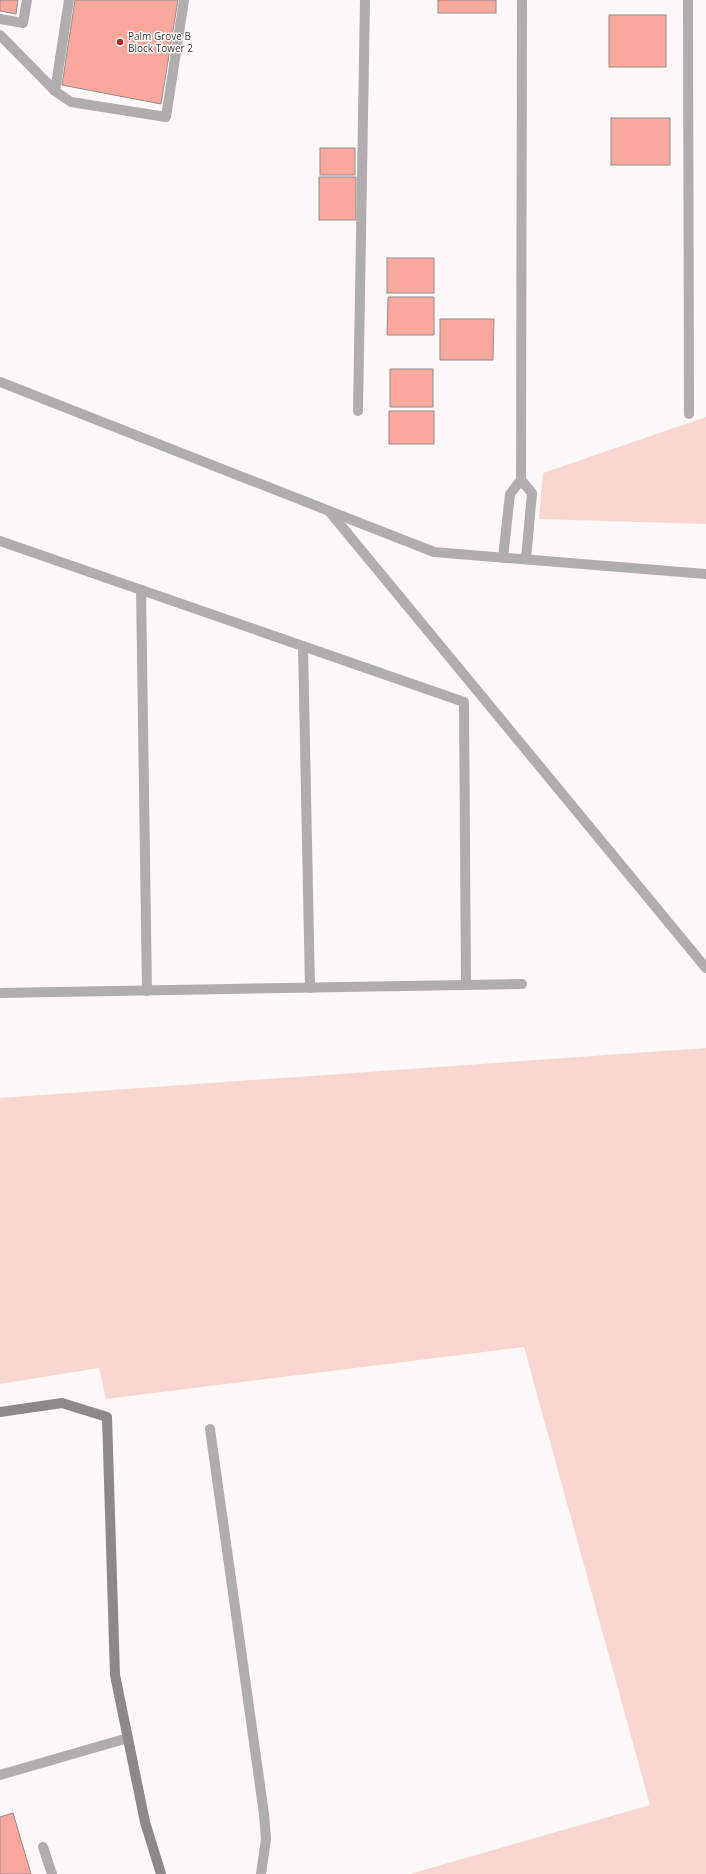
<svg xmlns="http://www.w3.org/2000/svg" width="706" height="1874" font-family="'Open Sans',sans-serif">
<rect width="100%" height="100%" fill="#fef8f8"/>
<!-- green -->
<g fill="#fad6d1">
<path d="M706 417V524L539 519 543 473Z"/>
<path d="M706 1048V1874H410L650 1805 524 1347 106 1399 99 1368 0 1384V1098Z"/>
</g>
<!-- building -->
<g fill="#faa89e" stroke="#928d8c">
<path d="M0 0H18L16 14 0 11Z"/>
<path d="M75 0H178L161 104 62 85Z"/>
<rect x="438" y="0" width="58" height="13"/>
<rect x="609" y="15" width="57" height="52"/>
<rect x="611" y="118" width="59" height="47"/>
<rect x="320" y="148" width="35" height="27"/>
<rect x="319" y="177" width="37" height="43"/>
<rect x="387" y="258" width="47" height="35"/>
<path d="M388 297H434V335H387Z"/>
<path d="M440 319H494L493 360H440Z"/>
<rect x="390" y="369" width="43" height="38"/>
<rect x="389" y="411" width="45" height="33"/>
<path d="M13 1813 31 1874H0V1817Z"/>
</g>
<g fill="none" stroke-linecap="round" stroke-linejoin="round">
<!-- service -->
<path stroke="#b0adad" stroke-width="10" d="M210 1429 264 1814 266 1839 261 1874"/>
<!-- minor -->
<g stroke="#b0adad" stroke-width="10">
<path d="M522 0 521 480 532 493 526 559"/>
<path d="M688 0 689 414"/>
<path d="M0 19 23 23 27 0"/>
<path d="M0 35 55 91 71 102 166 117 184 0"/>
<path d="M55 91 69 0"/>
<path d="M358 411 365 0"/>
<path d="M329 511 706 968"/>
<path d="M0 541 464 702 466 985"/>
<path d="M503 558 510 494 521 480"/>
<path d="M141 590 147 991"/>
<path d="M303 646 310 988"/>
<path d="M0 993 522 984"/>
<path d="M0 1775 128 1738"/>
<path d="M43 1847 52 1874"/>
</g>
<!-- tertiary -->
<path stroke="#b0adad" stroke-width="10" d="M0 382 434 552 706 574"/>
<!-- secondary -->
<path stroke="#8c8988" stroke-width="10" d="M0 1412 62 1403 107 1417 115 1675 145 1822 161 1874"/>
</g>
<!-- markers -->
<circle fill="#b82928" stroke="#fff" stroke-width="1.5" cx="120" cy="42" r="4"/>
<g text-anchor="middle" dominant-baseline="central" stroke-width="3" stroke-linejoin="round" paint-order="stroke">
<!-- poi labels -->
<g font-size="10" fill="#3d3a3a" stroke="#fff" text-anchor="start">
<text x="128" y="36">Palm Grove B<tspan x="128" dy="12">Block Tower 2</tspan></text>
</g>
</g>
</svg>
